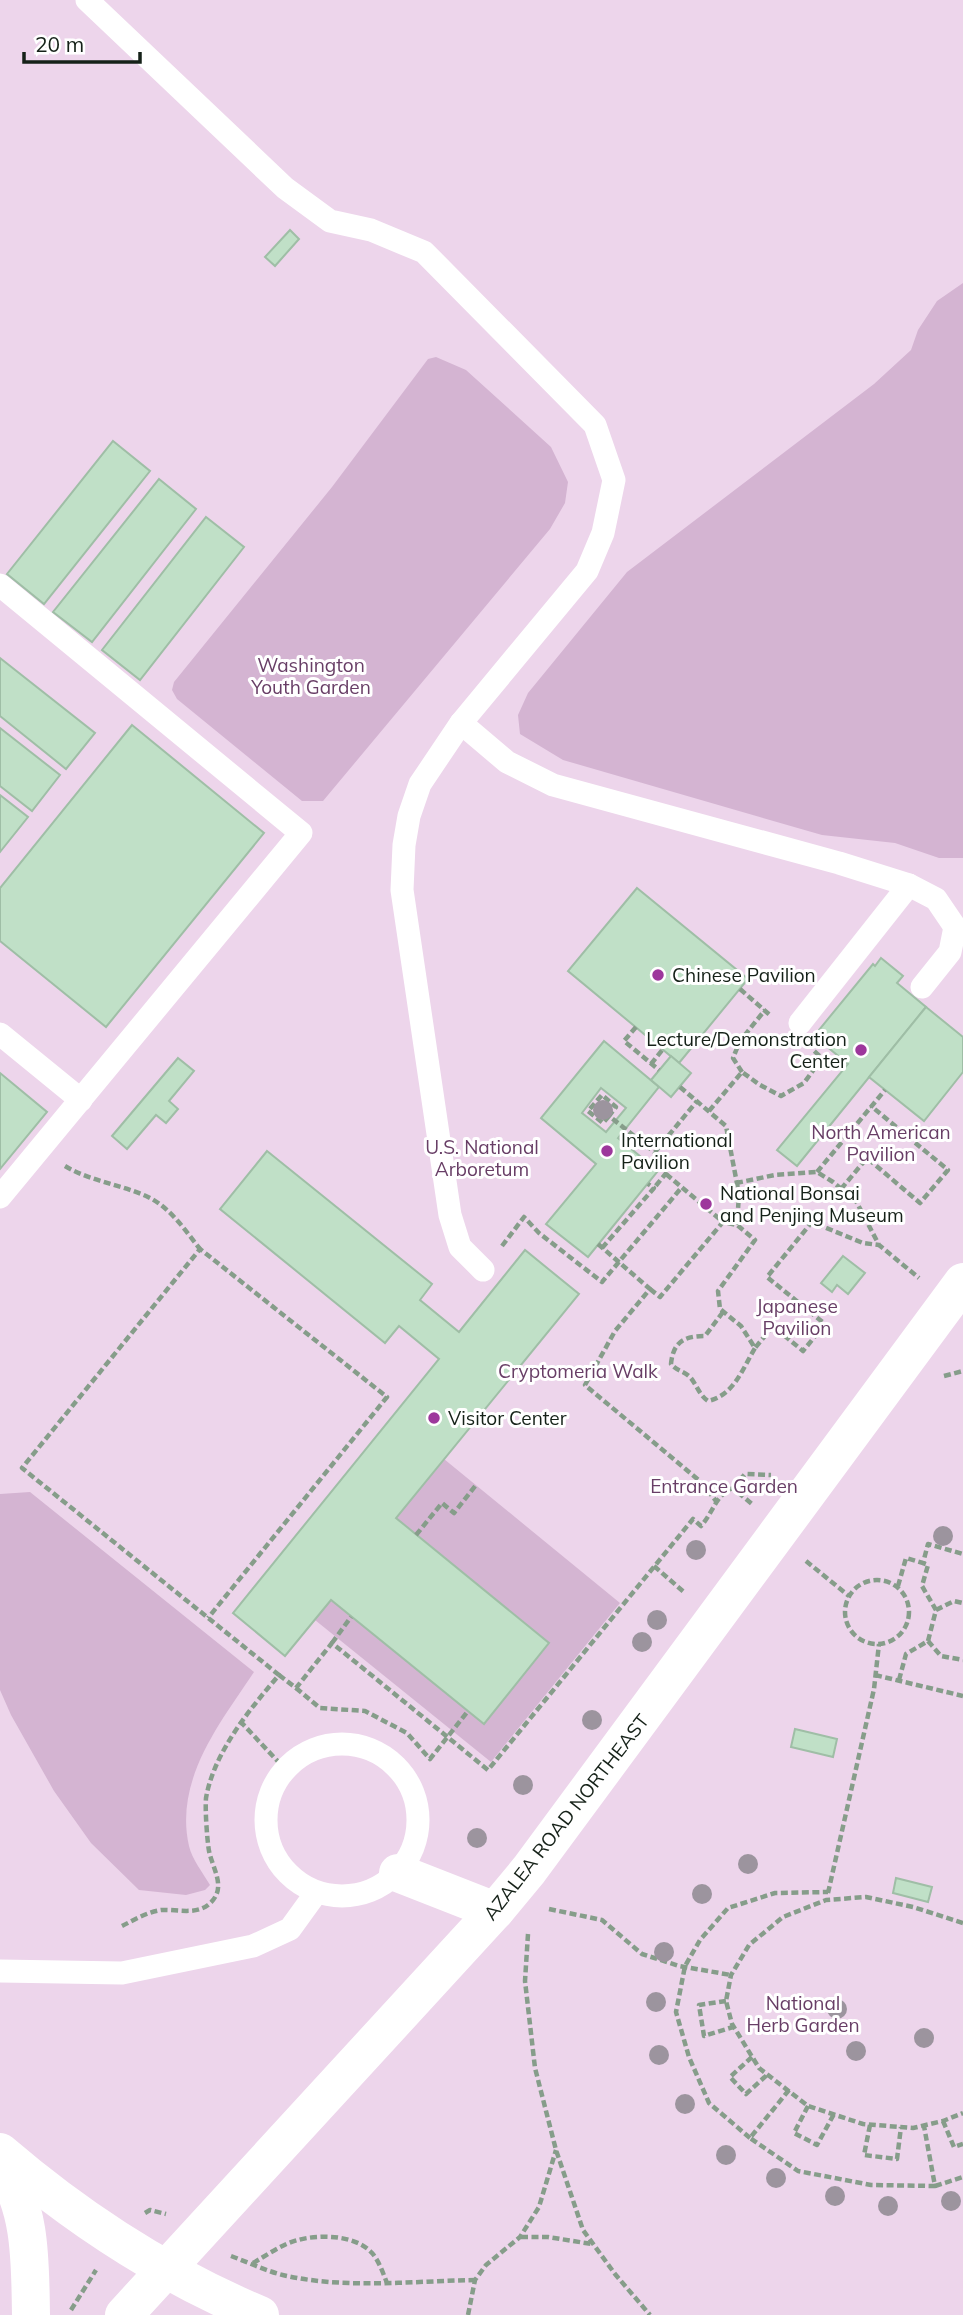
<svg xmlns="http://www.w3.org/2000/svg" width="963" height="2315" font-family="Mulish,sans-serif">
<rect width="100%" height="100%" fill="#dcfce2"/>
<!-- green -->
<rect fill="#edd5eb" x="0" y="0" width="963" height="2315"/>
<!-- forest -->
<g fill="#d4b4d2">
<path d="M963 283V858H939L895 843 822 835 563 760 520 734 518 715 528 693 627 572 874 384 911 350 918 330 937 301Z"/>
<path d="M436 357 466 370 551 447 568 482 565 503 550 529 323 801H302L177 699 172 690 174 682 332 487 428 359Z"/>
<path d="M30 1492 254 1672C220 1723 174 1780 189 1846 192 1859 203 1873 210 1885L205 1890 186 1895 139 1890 91 1843 54 1791 11 1715 0 1690V1494Z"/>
</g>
<!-- water -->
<path fill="#d4b5d2" d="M444 1459 620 1603 491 1762 315 1620 331 1600 484 1724 549 1643 396 1518Z"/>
<!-- building -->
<g fill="#c0e0c7" stroke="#9fbea6" stroke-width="2" fill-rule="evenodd">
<path d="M290 230 299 239 275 266 265 257Z"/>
<path d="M113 441 150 471 44 604 7 574Z"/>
<path d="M159 479 196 509 92 642 53 612Z"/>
<path d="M206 517 244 547 140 680 102 650Z"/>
<path d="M0 658 95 733 66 769 0 716Z"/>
<path d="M132 725 264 833 106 1027 0 941V888Z"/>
<path d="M0 728 60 775 32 811 0 786Z"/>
<path d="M0 795 28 817 0 852Z"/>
<path d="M637 888 748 979 679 1063 568 971Z"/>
<path d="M881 958 903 976 897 983 926 1007 797 1166 777 1150 848 1064 814 1036 873 964 875 966Z"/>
<path d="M926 1007 963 1037V1072L924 1121 869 1077Z"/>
<path d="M604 1041 659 1087 618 1138 658 1171 588 1257 546 1224 596 1164 541 1118ZM601 1088 626 1108 606 1132 582 1113Z"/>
<path d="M671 1056 691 1073 671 1097 651 1080Z"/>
<path d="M178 1058 194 1071 169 1101 178 1109 166 1123 156 1115 127 1149 112 1136Z"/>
<path d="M0 1073 47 1112 0 1169Z"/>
<path d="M267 1151 432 1284 420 1300 459 1332 525 1250 579 1294 396 1518 549 1643 484 1724 331 1600 285 1656 233 1613 439 1359 399 1326 385 1343 220 1209Z"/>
<path d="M843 1256 865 1273 848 1294 837 1285 832 1292 821 1283Z"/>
<path d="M795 1729 837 1739 833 1757 791 1747Z"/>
<path d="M896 1878 932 1887 928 1902 893 1893Z"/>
</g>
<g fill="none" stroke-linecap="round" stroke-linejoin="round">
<!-- path -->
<g stroke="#869d8a" stroke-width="4.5" stroke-dasharray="7 3.5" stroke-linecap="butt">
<path d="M740 989 771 1016"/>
<path d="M636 1027 624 1041 659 1070"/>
<path d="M651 1064 663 1049"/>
<path d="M742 1072 733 1058 740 1041 765 1010"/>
<path d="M680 1087 726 1126 739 1194 737 1225"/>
<path d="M709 1111 742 1072 760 1085 781 1096 804 1083 822 1058 813 1050"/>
<path d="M609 1116 603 1123 588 1111 602 1095 616 1107 609 1116 672 1166 654 1188"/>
<path d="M655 1152 697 1101"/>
<path d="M65 1166C90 1181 119 1184 146 1196 169 1206 185 1230 200 1249"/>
<path d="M817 1172 885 1090"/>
<path d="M666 1174 723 1222"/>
<path d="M736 1183 775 1175 817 1172 833 1182 856 1201 879 1245 919 1278"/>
<path d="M841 1189 867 1158 920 1203 948 1170 871 1106"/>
<path d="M598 1244 650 1289 615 1331 585 1385 701 1482 716 1501"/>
<path d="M502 1246 524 1217 539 1233 602 1282 682 1187"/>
<path d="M602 1248 654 1188 648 1184"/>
<path d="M650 1289 660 1297 723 1222 737 1225 755 1240 718 1291 720 1309 741 1326 755 1348 773 1326 803 1351 825 1324 767 1277 812 1222 863 1243 879 1245"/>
<path d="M723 1312 705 1336C684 1336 673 1342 671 1364 677 1371 684 1371 690 1377 697 1385 699 1395 708 1401 734 1395 742 1370 755 1348"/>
<path d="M944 1376 963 1371"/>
<path d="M733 1488 745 1474 771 1475"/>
<path d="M416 1535 442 1503 454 1513 476 1485"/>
<path d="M806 1561 849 1596"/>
<path d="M654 1566 685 1593"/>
<circle cx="877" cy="1612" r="32"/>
<path d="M898 1586 906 1558 923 1563 928 1544 963 1554"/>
<path d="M936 1610 954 1601 963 1603"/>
<path d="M928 1641 941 1656 963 1660"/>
<path d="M332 1643 351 1617"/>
<path d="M279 1675 296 1688 332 1643 488 1770 693 1519 701 1526C713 1513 716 1494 733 1488L752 1504"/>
<path d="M875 1675 963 1696"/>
<path d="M899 1680 906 1654 928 1641 936 1610 922 1586 928 1565 923 1563"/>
<path d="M296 1688 320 1708 365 1711 407 1733 430 1759 468 1711"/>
<path d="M240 1721 285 1769"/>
<path d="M828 1893 874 1689 879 1644"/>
<path d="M549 1909 602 1920 642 1954 679 1966 731 1975"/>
<path d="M963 1923 913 1907 866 1897 826 1900 783 1917 749 1945 731 1975 726 2001 732 2024 759 2068 808 2106 863 2124 913 2128 943 2121 963 2113"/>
<path d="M122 1926C134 1920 147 1912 161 1910 176 1909 195 1915 208 1905 228 1889 213 1870 209 1851 207 1839 205 1810 206 1798 214 1752 250 1709 279 1675L22 1468 200 1249 387 1397 208 1618"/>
<path d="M528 1934 525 1981 535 2068 556 2150 583 2230 615 2274 650 2315"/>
<path d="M726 2001 699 2005 704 2036 733 2027"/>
<path d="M752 2057 730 2077 746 2094 768 2074"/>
<path d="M789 2090 750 2138 798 2171 871 2185 935 2186 924 2126"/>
<path d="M808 2106 794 2133 817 2145 834 2114"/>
<path d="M943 2121 954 2147 963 2144"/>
<path d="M870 2125 864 2155 897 2159 901 2127"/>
<path d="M750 2138 709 2103 689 2057 676 2012 685 1966 700 1940 728 1908 775 1893 828 1892"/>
<path d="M935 2186 963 2177"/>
<path d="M145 2213 150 2210 166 2214"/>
<path d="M521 2237H548L592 2244"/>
<path d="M231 2256C250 2263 268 2272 287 2276 348 2289 413 2281 475 2280"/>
<path d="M253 2263C267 2255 282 2244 298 2240 320 2234 356 2235 372 2253 379 2261 383 2273 387 2283"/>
<path d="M71 2310 96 2270"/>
<path d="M468 2315 475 2280 486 2265 520 2237 539 2207 556 2150"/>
</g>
<!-- lane -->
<g stroke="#fff" stroke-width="23">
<path d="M87 0 285 188 330 221 371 230 424 252 595 425 614 480 603 533 587 571 461 723 420 784 409 816 404 845 402 890 450 1215 460 1247 483 1270"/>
<path d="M0 585 301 833 0 1197"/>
<path d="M461 723 507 762 553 785 839 863 909 885 936 899 955 927 963 930"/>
<path d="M922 987 950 952 955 927"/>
<path d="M800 1023 909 885"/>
<path d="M0 1034 81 1100"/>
<circle cx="342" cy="1820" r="76"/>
<path d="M0 1971 122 1973 253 1946 290 1929 316 1893"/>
</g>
<!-- street -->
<g stroke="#fff" stroke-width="38">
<path d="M398 1873 495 1911"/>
<path d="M0 2152C78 2219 164 2275 260 2315"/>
<path d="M0 2164C32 2206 30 2264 31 2315"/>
<path d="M124 2315 495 1911 529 1870 963 1282"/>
</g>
</g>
<!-- trees -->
<g fill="#9c949e">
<circle cx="603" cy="1110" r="10"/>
<circle cx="943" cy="1536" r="10"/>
<circle cx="696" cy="1550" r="10"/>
<circle cx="657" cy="1620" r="10"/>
<circle cx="642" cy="1642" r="10"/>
<circle cx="592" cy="1720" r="10"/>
<circle cx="523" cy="1785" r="10"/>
<circle cx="477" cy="1838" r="10"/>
<circle cx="748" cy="1864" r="10"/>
<circle cx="702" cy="1894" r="10"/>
<circle cx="664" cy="1952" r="10"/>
<circle cx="656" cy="2002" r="10"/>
<circle cx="837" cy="2009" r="10"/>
<circle cx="924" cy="2038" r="10"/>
<circle cx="856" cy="2051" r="10"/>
<circle cx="659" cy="2055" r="10"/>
<circle cx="685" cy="2104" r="10"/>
<circle cx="726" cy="2155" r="10"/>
<circle cx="776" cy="2178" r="10"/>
<circle cx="835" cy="2196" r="10"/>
<circle cx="951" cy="2201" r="10"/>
<circle cx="888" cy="2206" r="10"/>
</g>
<!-- markers -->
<g fill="#9d379c" stroke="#fff" stroke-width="2.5">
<circle cx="658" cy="975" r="7"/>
<circle cx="861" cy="1050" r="7"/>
<circle cx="607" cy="1151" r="7"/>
<circle cx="706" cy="1204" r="7"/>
<circle cx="434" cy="1418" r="7"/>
</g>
<g text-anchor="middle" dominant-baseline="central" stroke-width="6" stroke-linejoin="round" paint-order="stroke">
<!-- park labels -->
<g font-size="19" fill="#683e66" stroke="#fff">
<text x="311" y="665">Washington<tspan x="311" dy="22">Youth Garden</tspan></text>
<text x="881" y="1132">North American<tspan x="881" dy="22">Pavilion</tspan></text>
<text x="482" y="1147">U.S. National<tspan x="482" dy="22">Arboretum</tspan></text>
<text x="797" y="1306">Japanese<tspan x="797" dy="22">Pavilion</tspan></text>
<text x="578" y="1371">Cryptomeria Walk</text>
<text x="724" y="1486">Entrance Garden</text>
<text x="803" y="2003">National<tspan x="803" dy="22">Herb Garden</tspan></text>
</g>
<!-- poi labels -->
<g font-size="19" fill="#152118" stroke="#fff" text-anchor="start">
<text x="672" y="975">Chinese Pavilion</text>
<text x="847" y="1039" text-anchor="end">Lecture/Demonstration<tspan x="847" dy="22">Center</tspan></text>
<text x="621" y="1140">International<tspan x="621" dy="22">Pavilion</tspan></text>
<text x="720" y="1193">National Bonsai<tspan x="720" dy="22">and Penjing Museum</tspan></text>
<text x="448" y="1418">Visitor Center</text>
</g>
<!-- street labels -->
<g font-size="19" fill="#152118" stroke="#fff">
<text transform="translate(566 1817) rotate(-52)">AZALEA ROAD NORTHEAST</text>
</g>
</g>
<!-- scale -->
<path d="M24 52v10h116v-10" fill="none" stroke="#152118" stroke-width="3.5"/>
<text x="35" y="52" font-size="21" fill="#152118" stroke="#ffffff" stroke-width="5" paint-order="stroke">20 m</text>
</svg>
